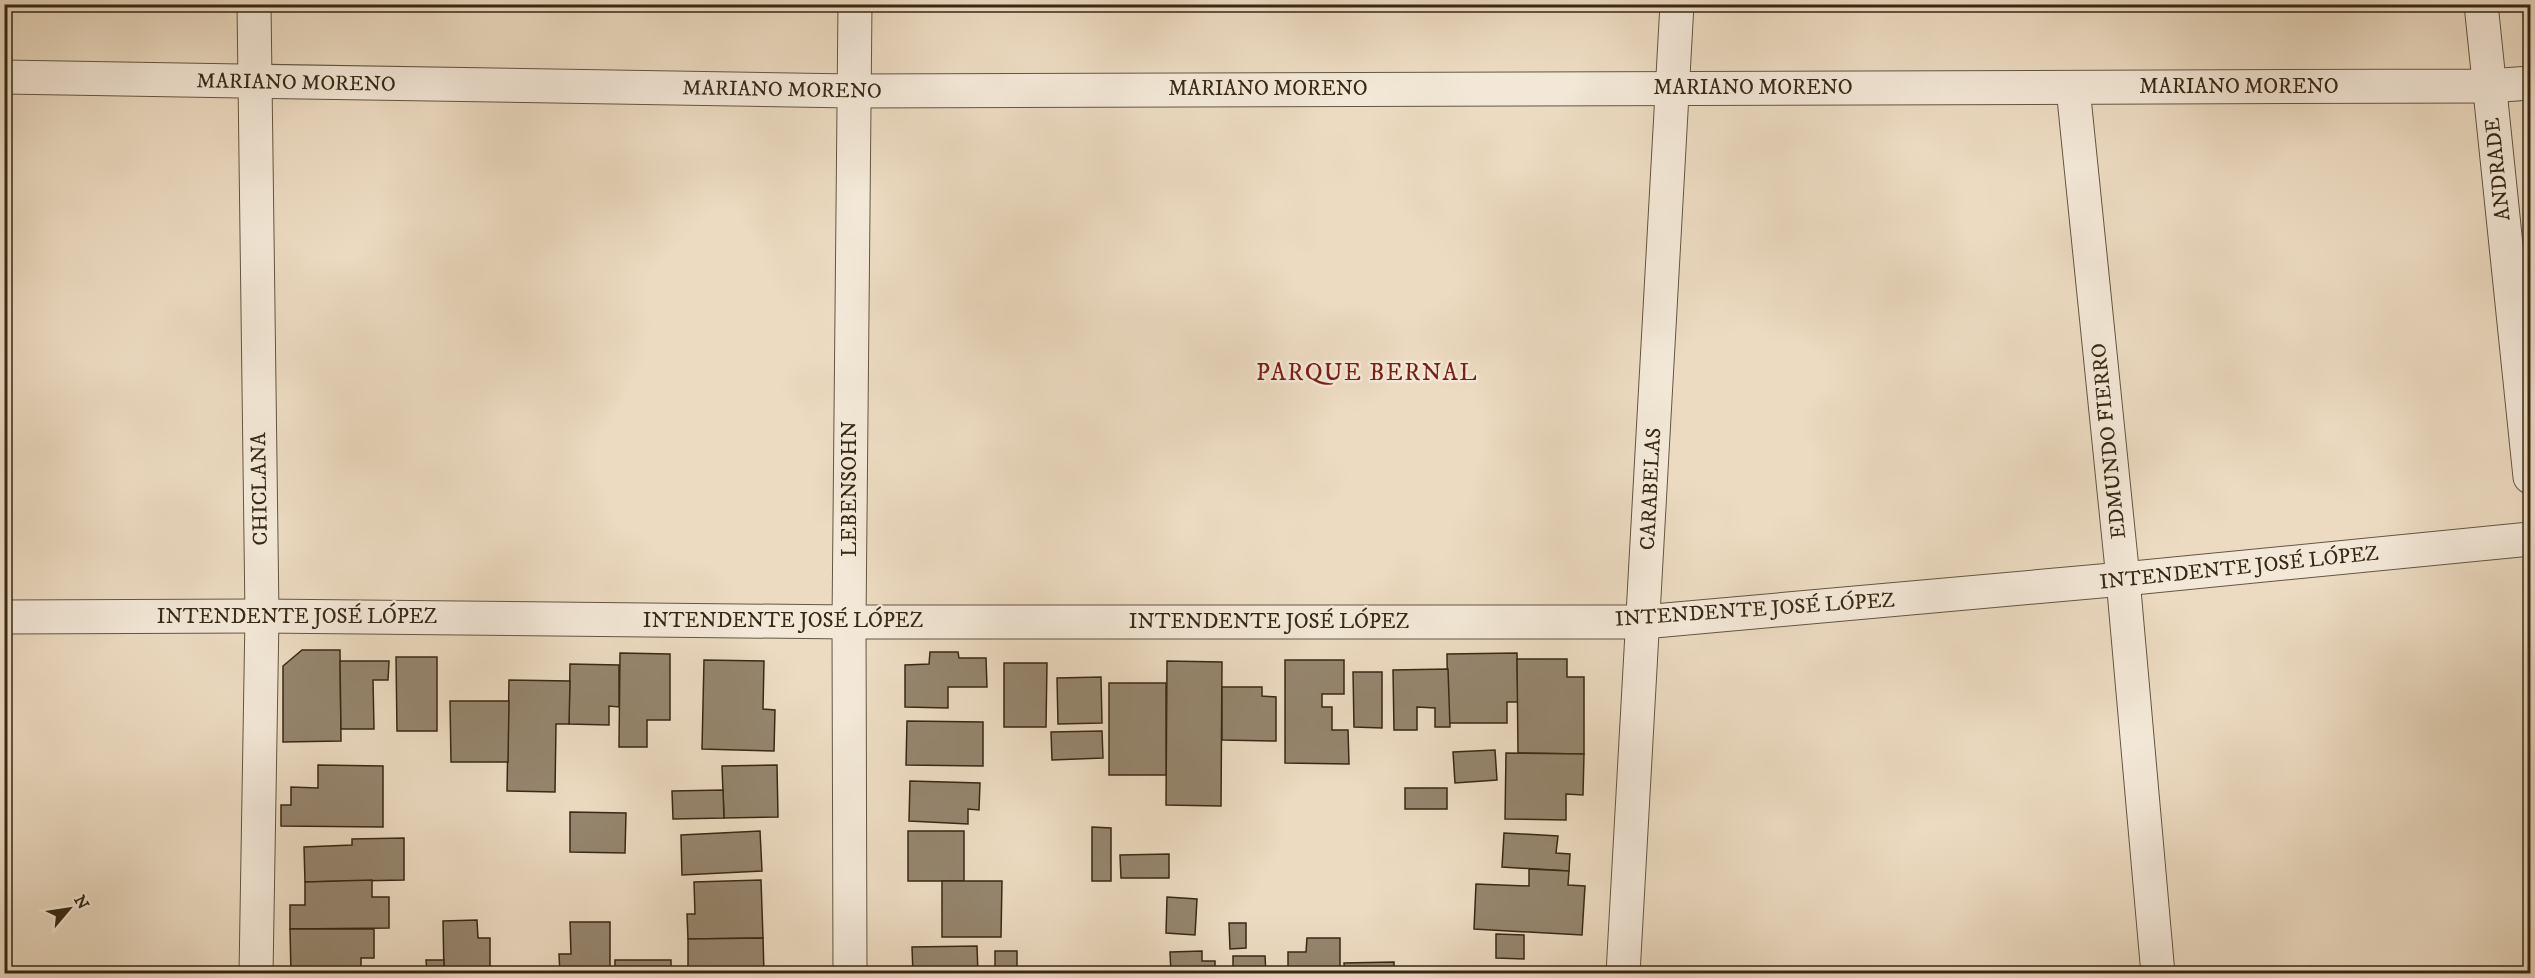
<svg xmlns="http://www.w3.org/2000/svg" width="2535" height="978" font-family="'IM FELL DW Pica',serif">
<rect width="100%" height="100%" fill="#ecdbc1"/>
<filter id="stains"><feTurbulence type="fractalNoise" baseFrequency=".00333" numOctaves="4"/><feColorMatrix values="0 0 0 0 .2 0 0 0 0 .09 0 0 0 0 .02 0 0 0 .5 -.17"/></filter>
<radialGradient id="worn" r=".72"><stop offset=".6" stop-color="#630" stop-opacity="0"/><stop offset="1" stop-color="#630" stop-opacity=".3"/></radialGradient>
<!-- building -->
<g fill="#95866e" stroke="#372915" stroke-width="1.5">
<path d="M302 650H340L341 741 283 742V666Z"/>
<path d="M930 652H958L959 658H986L987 687H948V708L905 707V665L929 664Z"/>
<path d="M620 653 670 654V720H647V747H619Z"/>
<path d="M1517 653 1518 702H1507V723H1448L1447 654Z"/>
<path d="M396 657H437V731H397Z"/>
<path d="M1517 659H1567V677H1584V754L1518 753Z"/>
<path d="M704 660 764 661 763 709 775 710 774 751 702 749Z"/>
<path d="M1285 660H1344V694H1322V707H1332V730H1348L1349 764 1285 763Z"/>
<path d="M340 661H389L388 680H373L374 729H341Z"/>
<path d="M1167 661 1222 662 1221 806 1166 805Z"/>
<path d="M1004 663H1047L1046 727H1004Z"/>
<path d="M570 664 619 665V707L609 706V725L569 724Z"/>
<path d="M1448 669 1450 727H1435V708L1417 707V730H1394L1393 670Z"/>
<path d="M1353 672H1382V728L1354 727Z"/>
<path d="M1101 677 1102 723 1058 724 1057 678Z"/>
<path d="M509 680 570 681 569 724H556L555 792 507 791Z"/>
<rect x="1109" y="683" width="57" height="92"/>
<path d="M1222 687H1262V696L1276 697V741L1222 740Z"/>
<path d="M450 701H509L508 762H451Z"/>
<path d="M907 721 983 722V766L906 765Z"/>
<path d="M1102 731 1103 758 1052 760 1051 732Z"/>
<path d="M1495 750 1497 780 1455 783 1453 752Z"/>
<path d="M1506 753 1584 754 1583 795 1566 794V820L1505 819Z"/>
<path d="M318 765 383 766V827L281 826V805H291V787L318 788Z"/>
<path d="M777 765 778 817 724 818 722 766Z"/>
<path d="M910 781 980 783 979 810 968 809V824L909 821Z"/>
<rect x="1405" y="788" width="42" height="21"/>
<path d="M723 790 724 818 673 819 672 791Z"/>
<path d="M570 812 626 813 625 853 570 852Z"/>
<path d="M1092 827 1111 828V881H1092Z"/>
<path d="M760 831 762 871 682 875 681 835Z"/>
<rect x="908" y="831" width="56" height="50"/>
<path d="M1504 833 1558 836 1556 853 1570 854 1569 871 1502 867Z"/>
<path d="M404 838V880L305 882 304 847 352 845V839Z"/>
<path d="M1169 854V878H1121L1120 855Z"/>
<path d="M1529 869 1569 871 1568 885 1585 886 1582 935 1474 929 1476 884 1529 886Z"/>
<path d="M372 880V897H389V928L290 929V905H305V882Z"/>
<path d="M761 880 763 938 688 939 687 914H695L694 882Z"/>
<path d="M942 881H1002L1001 937H942Z"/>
<path d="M1167 897 1197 899 1195 935 1166 933Z"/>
<path d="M477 920 478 938H490V974H444L443 921Z"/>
<path d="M570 922H610V974H560L559 954H571Z"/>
<path d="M1229 923H1246V948L1230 949Z"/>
<path d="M290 929H374V958H361V974H291Z"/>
<path d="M1496 934 1524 935V959L1496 958Z"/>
<path d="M763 938 764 974H688V939Z"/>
<path d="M1307 938H1340V974H1288V952H1306Z"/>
<path d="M977 946 978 974H913L912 947Z"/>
<path d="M995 951H1017V970H1054V974H995Z"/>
<path d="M1202 951V961H1215V974H1171L1170 952Z"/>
<path d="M1233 956H1265L1266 974H1233Z"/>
<path d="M426 960H444V974H403L427 972Z"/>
<rect x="615" y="960" width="56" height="14"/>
<path d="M1394 962V974H1345L1344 963Z"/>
</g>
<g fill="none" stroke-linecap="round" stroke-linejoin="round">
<!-- minor casing -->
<g stroke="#645640" stroke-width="35">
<g id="minor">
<path d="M254 4 262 616 256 974"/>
<path d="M2481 4 2530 477"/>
<path d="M4 77 852 91 2489 86 2530 83"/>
<path d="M2073 88 2123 579 2158 974"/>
<path d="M4 617 262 616 849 622H1643L2123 579 2530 539"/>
<path d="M850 974 849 622 855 4"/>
<path d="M1623 974 1677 4"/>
</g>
</g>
<!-- minor -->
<use href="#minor" stroke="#f3e8d7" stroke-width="33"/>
</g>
<g text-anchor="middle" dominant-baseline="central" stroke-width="5" stroke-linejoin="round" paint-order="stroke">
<!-- street labels -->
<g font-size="21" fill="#372915" stroke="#f3e8d7">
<text transform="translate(296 83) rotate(1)">MARIANO MORENO</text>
<text x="2239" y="87">MARIANO MORENO</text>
<text x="1753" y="88">MARIANO MORENO</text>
<text x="1268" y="89">MARIANO MORENO</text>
<text transform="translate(782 90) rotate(1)">MARIANO MORENO</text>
<text transform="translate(2498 169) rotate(-96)">ANDRADE</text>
<text transform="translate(2109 441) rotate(-96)">EDMUNDO FIERRO</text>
<text transform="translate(260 489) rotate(-91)">CHICLANA</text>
<text transform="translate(850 489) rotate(-90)">LEBENSOHN</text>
<text transform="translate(1651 489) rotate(-87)">CARABELAS</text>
<text transform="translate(2239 568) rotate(-6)">INTENDENTE JOSÉ LÓPEZ</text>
<text transform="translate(1755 610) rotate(-4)">INTENDENTE JOSÉ LÓPEZ</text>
<text x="297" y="617">INTENDENTE JOSÉ LÓPEZ</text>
<text x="783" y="621">INTENDENTE JOSÉ LÓPEZ</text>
<text x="1269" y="622">INTENDENTE JOSÉ LÓPEZ</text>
</g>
<!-- quarter labels -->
<g font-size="24" letter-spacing="1.5" fill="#7a1f14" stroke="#f3e8d7">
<text x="1367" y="373">PARQUE BERNAL</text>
</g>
</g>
<!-- margin -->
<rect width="2535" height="978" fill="none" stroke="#ecdbc1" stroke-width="24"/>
<rect x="6" y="6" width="2523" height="966" fill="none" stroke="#372915" stroke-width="3"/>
<rect x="12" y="12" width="2511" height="954" fill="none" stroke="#372915" stroke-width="1.5"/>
<!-- north arrow -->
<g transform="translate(69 909) rotate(61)" stroke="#f3e8d7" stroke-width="4.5" paint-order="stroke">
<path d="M0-4.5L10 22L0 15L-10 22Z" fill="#372915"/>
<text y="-9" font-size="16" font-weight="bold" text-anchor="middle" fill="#372915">N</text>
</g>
<rect width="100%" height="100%" filter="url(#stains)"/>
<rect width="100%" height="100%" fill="url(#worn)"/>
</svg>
